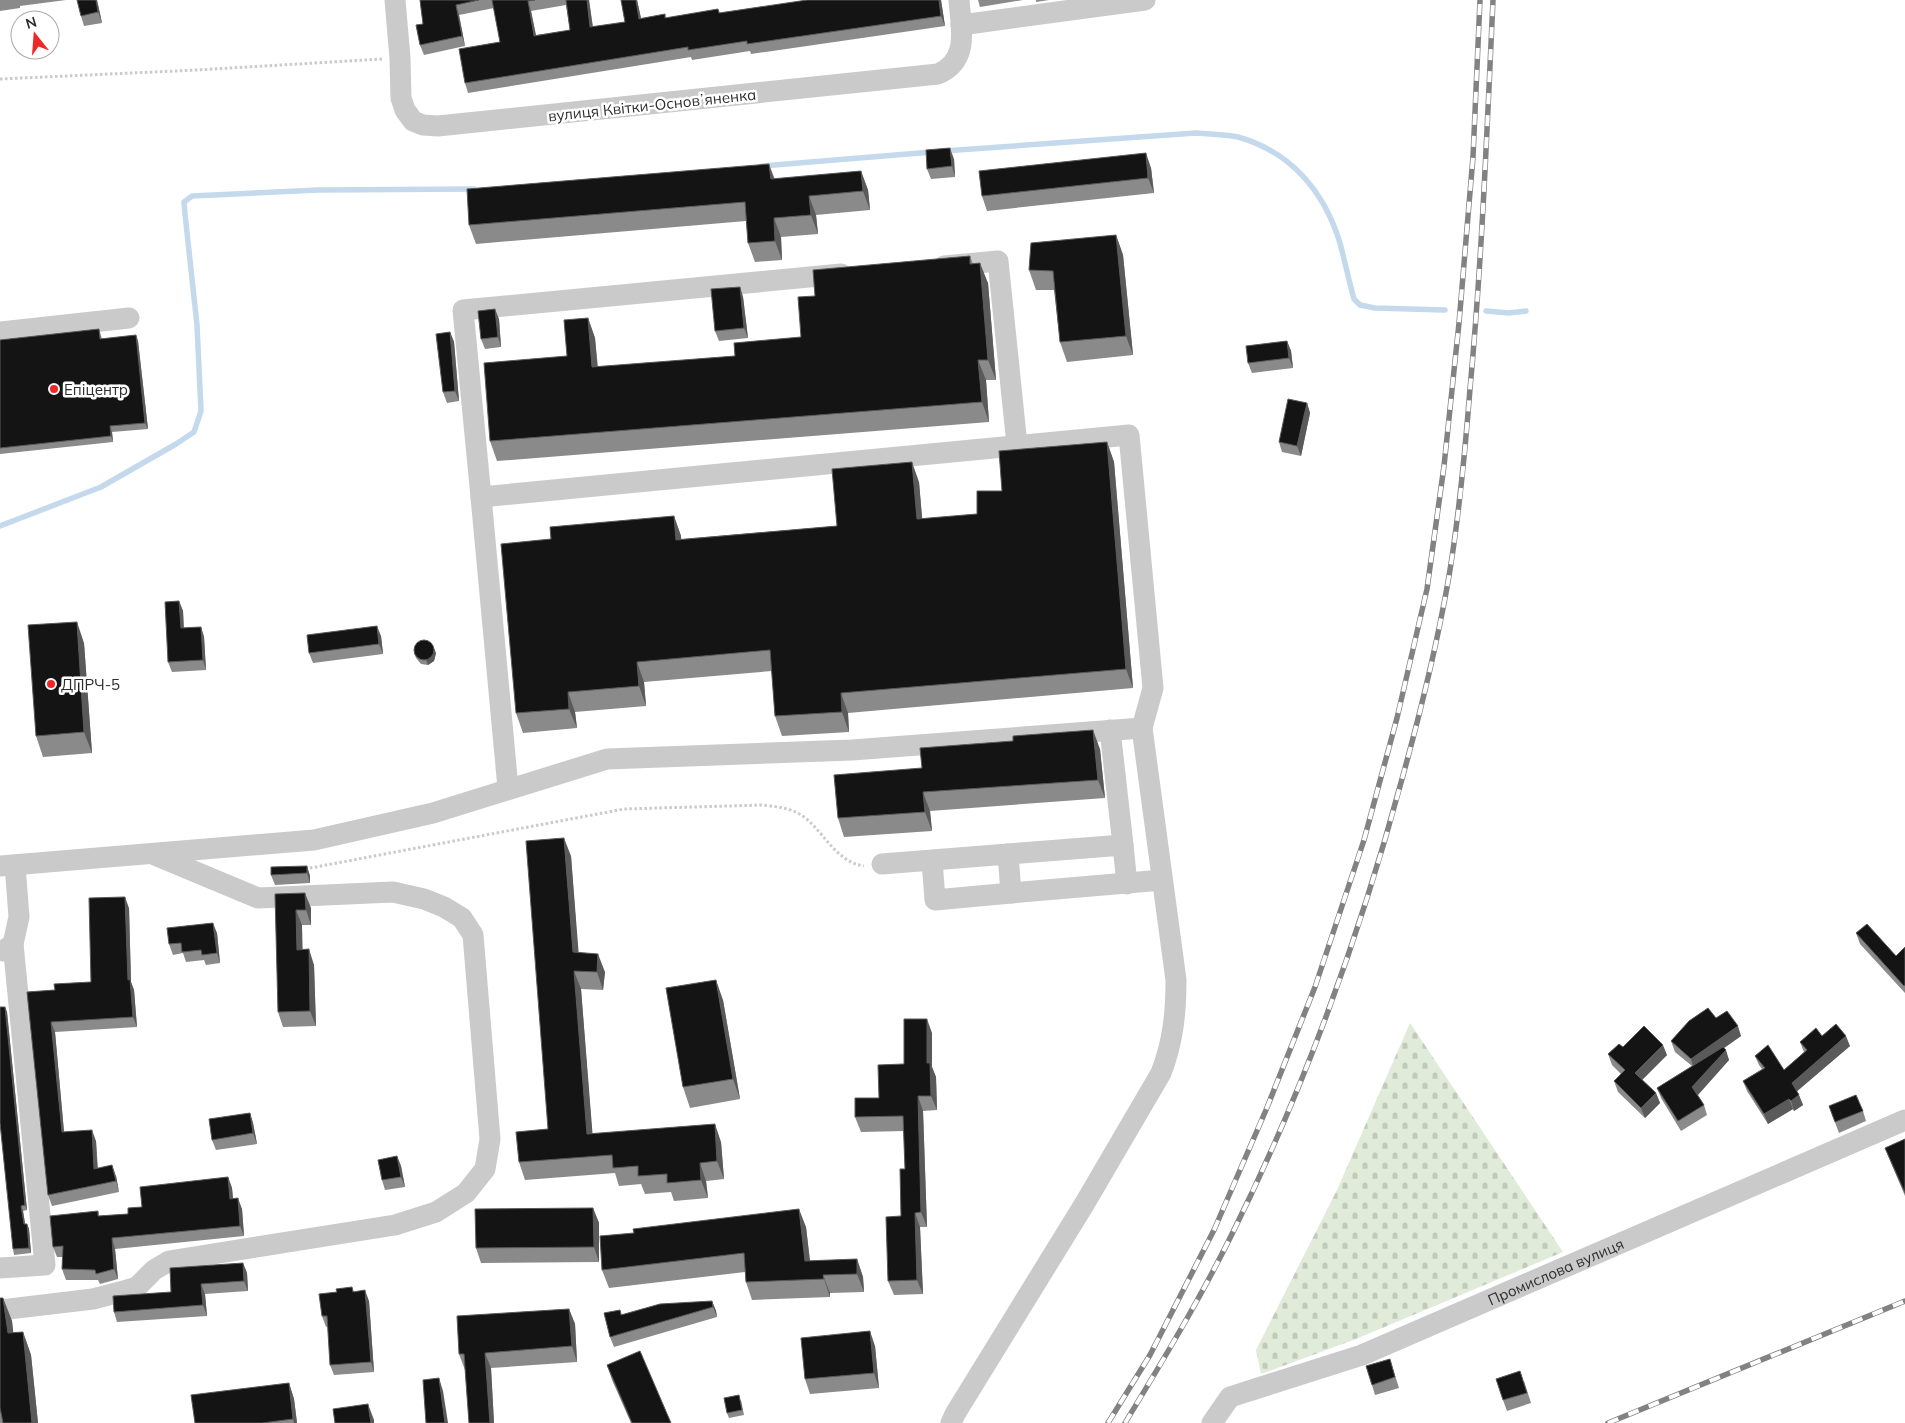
<svg xmlns="http://www.w3.org/2000/svg" width="1905" height="1423" font-family="Mulish,sans-serif">
<defs>
<pattern id="cemetery-stones" width="16" height="16" patternUnits="userSpaceOnUse" patternTransform="scale(1.25)"><rect width="16" height="16" fill="#e1ebd9"/><path d="M2 7V4a2 2 0 0 1 4 0v3zM10 15v-3a2 2 0 0 1 4 0v3z" fill="#c1cabb"/></pattern>
</defs>
<rect width="100%" height="100%" fill="#fff"/>
<!-- cemetery -->
<path fill="url(#cemetery-stones)" d="M1410 1023 1563 1252 1356 1339 1261 1374 1256 1350 1337 1190Z"/>
<g fill="none" stroke-linecap="round" stroke-linejoin="round">
<!-- stream -->
<g stroke="#c4d9ec" stroke-width="5.5">
<path d="M944 151 1196 133C1210 134 1225 134 1238 137 1291 152 1324 191 1340 243 1345 262 1349 281 1354 299L1360 305 1375 308 1445 310"/>
<path d="M762 166 932 152"/>
<path d="M1486 311 1509 313 1526 311"/>
<path d="M0 526 101 487 176 444 194 432 201 411 197 325 185 214 184 202 192 196 318 190 474 189"/>
</g>
<!-- path -->
<g stroke="#cacaca" stroke-width="3" stroke-dasharray="2.5 2.5" stroke-linecap="butt">
<path d="M0 79 197 70 382 59"/>
<path d="M305 869 624 809 763 805C778 807 792 808 804 817 825 833 836 862 864 866"/>
</g>
<!-- minor -->
<g stroke="#cacaca" stroke-width="21">
<path d="M395 0 400 58 401 98 405 110 413 121 423 125 438 126 938 74C970 60 961 28 959 0"/>
<path d="M961 25 1145 0"/>
<path d="M944 266 998 261 1017 445"/>
<path d="M0 332 129 318"/>
<path d="M481 497 463 310 841 274"/>
<path d="M1110 730 1123 845"/>
<path d="M508 788 481 497 1129 435 1153 688 1142 728"/>
<path d="M1008 854 1123 845 1127 884"/>
<path d="M882 864 1008 854 1011 893 935 900 932 860"/>
<path d="M0 866 314 840 433 813 607 759 852 750 1142 728 1176 980C1176 1013 1173 1042 1161 1073L1085 1203 955 1414 951 1423"/>
<path d="M1011 893 1162 880"/>
<path d="M3 951 13 944 19 917 15 865"/>
<path d="M0 1268 45 1265 13 944"/>
<path d="M0 1310 93 1299 120 1292 137 1287 154 1270 169 1261 395 1225 436 1212 466 1193 485 1169 490 1139 473 935 462 918 444 907 424 899 393 892 258 898 155 855"/>
<path id="s1" d="M1212 1423 1230 1397 1362 1355 1905 1120"/>
</g>
<!-- rail casing -->
<g stroke="#828282" stroke-width="5.5">
<g id="rail">
<path d="M1108 1423 1150 1355 1214 1230 1266 1110 1315 987 1364 840 1397 718 1427 589 1444 466 1459 323 1473 157 1480 0"/>
<path d="M1125 1423C1162 1362 1200 1299 1232 1234 1304 1089 1360 935 1402 779 1420 714 1436 649 1448 582 1459 518 1465 453 1470 389 1482 259 1487 130 1493 0"/>
<path d="M1608 1423 1905 1301"/>
</g>
</g>
<!-- rail -->
<use href="#rail" stroke="#fff" stroke-width="4" stroke-dasharray="11" stroke-linecap="butt"/>
</g>
<!-- wall -->
<g fill="#8a8a8a" fill-rule="evenodd">
<path d="M0 0H66L20 6V8L0 11Z"/>
<path d="M97 0 102 23 84 26 81 16Z"/>
<path d="M420 0H589L593 27 625 22 621 0H637L641 18 665 14 666 18 718 9 720 13 941 0 945 26 751 54 750 51 692 60 691 57 468 93 465 83 500 42 494 8 459 15 465 46 424 55 420 45 423 24ZM566 5 570 30 536 35 531 11Z"/>
<path d="M978 0H1023L980 7Z"/>
<path d="M1036 0H1049L1036 2Z"/>
<path d="M954 159 955 177 931 179 927 169Z"/>
<path d="M1151 168 1154 193 987 211 982 196Z"/>
<path d="M861 171 868 190 870 210 816 215 818 234 781 237 782 260 755 262 748 243 746 221 476 244 469 225 775 179Z"/>
<path d="M1116 235 1123 255 1133 355 1067 362 1060 342 1054 290H1036L1029 270Z"/>
<path d="M970 256 973 264 988 283 996 380H986L989 422 497 461 490 441 567 356 588 318 595 338 598 367 735 356 801 337 815 296Z"/>
<path d="M740 287 743 297 748 338 719 341 715 331Z"/>
<path d="M499 319 501 347 485 349 481 339Z"/>
<path d="M99 329 102 339 136 335 138 341 148 429 112 432 113 442 0 454V340Z"/>
<path d="M450 332 454 342 459 401 447 403 443 392Z"/>
<path d="M1287 341 1291 351 1293 368 1252 373 1248 363Z"/>
<path d="M1307 403 1310 413 1301 456 1282 452 1279 442Z"/>
<path d="M1107 442 1114 462 1133 688 848 713 849 732 782 736 775 716 772 671 644 682 646 706 575 712 577 728 523 733 516 713 551 539 674 516 681 536V539L837 526 919 482 922 519 977 514 1002 491Z"/>
<path d="M179 601 183 611 184 628 201 627 204 637 206 670 172 672 168 662Z"/>
<path d="M381 636 383 654 313 663 309 653Z"/>
<path d="M84 643 92 753 43 757 36 736Z"/>
<path d="M414 653H436L434 661 428 665 421 664 416 658Z"/>
<path d="M1100 749 1105 798 930 811 932 831 844 837 838 818 922 768Z"/>
<path d="M571 856 578 953 605 972 603 990 581 989 592 1133 721 1142 724 1179 706 1181 708 1198 674 1201 671 1192 645 1194 641 1184 619 1186 615 1173 525 1180 519 1162 548 1129Z"/>
<path d="M307 866 310 876V883L275 885 271 875Z"/>
<path d="M275 894 311 908V925H302V950L314 965 316 1026 283 1027 278 1012Z"/>
<path d="M129 908 131 982 134 990 137 1027 55 1032 64 1132 96 1141 98 1169 116 1176 119 1192 52 1206 48 1195 27 992 55 990 91 982Z"/>
<path d="M217 933 220 963 206 965 204 960 186 962 183 953 173 955 169 944Z"/>
<path d="M1856 933 1896 956 1905 947V993L1860 944Z"/>
<path d="M723 1000 740 1099 690 1108 683 1087Z"/>
<path d="M5 1007 7 1012 27 1210 23 1211 25 1224H27L29 1229 31 1253 14 1255 13 1249Z"/>
<path d="M1716 1018 1741 1036 1724 1048 1729 1060 1698 1095 1704 1105 1707 1115 1681 1131 1661 1098 1657 1088 1692 1066 1675 1052 1671 1041Z"/>
<path d="M932 1033V1067L936 1077 937 1110 923 1111 927 1227H920L923 1294 894 1295 888 1281 901 1216 905 1169 904 1131 861 1132 855 1117 879 1098Z"/>
<path d="M1822 1036 1850 1046 1797 1091 1803 1105 1794 1111 1793 1109 1768 1124 1747 1091 1743 1081 1762 1069 1759 1065 1755 1056 1784 1070 1804 1052 1800 1042Z"/>
<path d="M1623 1047 1667 1055 1642 1080 1656 1093 1660 1103 1645 1118 1618 1092 1614 1081 1621 1074 1612 1065 1608 1054Z"/>
<path d="M1829 1106 1863 1111 1866 1121 1839 1133Z"/>
<path d="M250 1113 253 1123 257 1144 216 1150 212 1140Z"/>
<path d="M1905 1139V1196L1891 1163 1885 1148Z"/>
<path d="M397 1156 401 1166 405 1187 385 1190 382 1180Z"/>
<path d="M228 1177 232 1188 233 1199 242 1209 244 1236 115 1249 118 1279 100 1284 98 1280H66L62 1269 63 1257H57L53 1247 98 1211 99 1216 128 1214 142 1207Z"/>
<path d="M593 1208 599 1223V1262L481 1263 476 1248Z"/>
<path d="M806 1227 810 1261 857 1259 863 1277 864 1292 830 1293V1297L752 1300 746 1282 745 1272 609 1288 602 1270Z"/>
<path d="M243 1263 247 1273 248 1291 205 1294 207 1316 117 1322 114 1312 171 1292Z"/>
<path d="M352 1287 354 1292 369 1301 374 1372 334 1375 330 1365 328 1326 326 1327 322 1316 337 1292Z"/>
<path d="M0 1298H3L12 1321 13 1333 23 1332 31 1355 38 1423H0Z"/>
<path d="M712 1301 716 1311 717 1317 614 1347 610 1337 620 1310 622 1315Z"/>
<path d="M569 1309 575 1324 577 1362 491 1368 494 1423H469L465 1370 459 1354Z"/>
<path d="M875 1346 879 1388 810 1394 805 1379Z"/>
<path d="M607 1365 671 1423H631L612 1380Z"/>
<path d="M1393 1369 1399 1388 1375 1395 1372 1385Z"/>
<path d="M1524 1381 1531 1403 1507 1411 1503 1400Z"/>
<path d="M289 1383 294 1399 297 1423H195Z"/>
<path d="M741 1400 744 1415 729 1418 727 1413Z"/>
</g>
<!-- shaded-wall -->
<g fill="#5a5a5a">
<path d="M96 0H97L102 23 98 12Z"/>
<path d="M587 0H589L594 37 590 27Z"/>
<path d="M636 0H637L643 28 639 19Z"/>
<path d="M939 0H941L945 26 941 16Z"/>
<path d="M528 1 531 11 538 46 534 36Z"/>
<path d="M456 5 459 15 465 46 462 36Z"/>
<path d="M950 148 954 159 955 177 952 166Z"/>
<path d="M1146 153 1151 168 1154 193 1148 178Z"/>
<path d="M769 164 776 183 771 179Z"/>
<path d="M861 171 868 190 870 210 863 191Z"/>
<path d="M809 196 816 215 818 234 811 215Z"/>
<path d="M774 218 781 237 782 260 775 241Z"/>
<path d="M1116 235 1123 255 1133 355 1126 336Z"/>
<path d="M980 263 988 283 996 380 988 360Z"/>
<path d="M740 287 743 297 748 338 744 328Z"/>
<path d="M495 309 499 319 501 347 498 337Z"/>
<path d="M588 318 595 338 599 387 592 367Z"/>
<path d="M450 332 454 342 459 401 455 391Z"/>
<path d="M136 335 138 341 148 429 145 423Z"/>
<path d="M1287 341 1291 351 1293 368 1289 358Z"/>
<path d="M978 360 986 380 989 422 982 402Z"/>
<path d="M1307 403 1310 413 1301 456 1297 446Z"/>
<path d="M110 426 112 432 113 442 111 436Z"/>
<path d="M1107 442 1114 462 1133 688 1126 669Z"/>
<path d="M912 462 919 482 924 539 917 519Z"/>
<path d="M674 516 681 536 683 559 676 540Z"/>
<path d="M179 601 183 611 184 638 181 628Z"/>
<path d="M77 622 84 643 92 753 84 732Z"/>
<path d="M377 626 381 636 383 654 379 644Z"/>
<path d="M201 627 204 637 206 670 203 660Z"/>
<path d="M434 648 436 653 434 661 428 665 426 660Z"/>
<path d="M637 662 644 682 646 706 639 686Z"/>
<path d="M568 692 575 712 577 728 569 709Z"/>
<path d="M841 693 848 713 849 732 842 712Z"/>
<path d="M1093 730 1100 749 1105 798 1098 780Z"/>
<path d="M923 792 930 811 932 831 925 812Z"/>
<path d="M564 838 571 856 580 970 573 952Z"/>
<path d="M307 866 310 876V883L307 873Z"/>
<path d="M305 893 311 908V925L306 910Z"/>
<path d="M125 897 129 908 131 982 134 990 137 1027 133 1017 128 980Z"/>
<path d="M296 910 302 925 303 965 297 950Z"/>
<path d="M213 923 217 933 220 963 217 953Z"/>
<path d="M309 949 314 965 316 1026 310 1011Z"/>
<path d="M598 954 605 972 603 990 597 972Z"/>
<path d="M574 971 581 989 594 1152 587 1134Z"/>
<path d="M716 980 723 1000 740 1099 733 1079Z"/>
<path d="M5 1007 7 1012 27 1210 25 1205Z"/>
<path d="M927 1019 932 1033V1067L936 1077 937 1110 931 1096 927 1063Z"/>
<path d="M51 1022 55 1032 65 1143 62 1132Z"/>
<path d="M1738 1026 1741 1036 1694 1069 1691 1059Z"/>
<path d="M1846 1036 1850 1046 1795 1093 1792 1083Z"/>
<path d="M1663 1045 1667 1055 1639 1083 1635 1073Z"/>
<path d="M1726 1050 1729 1060 1696 1097 1692 1087Z"/>
<path d="M1656 1093 1660 1103 1645 1118 1641 1108Z"/>
<path d="M1799 1095 1803 1105 1794 1111 1791 1101Z"/>
<path d="M918 1096 923 1111 927 1227 921 1212Z"/>
<path d="M1789 1099 1793 1109 1768 1124 1764 1114Z"/>
<path d="M250 1113 253 1123 257 1144 253 1133Z"/>
<path d="M715 1124 721 1142 724 1179 717 1161Z"/>
<path d="M92 1130 96 1141 98 1180 94 1169Z"/>
<path d="M397 1156 401 1166 405 1187 401 1177Z"/>
<path d="M700 1163 706 1181 708 1198 701 1180Z"/>
<path d="M112 1165 116 1176 119 1192 116 1181Z"/>
<path d="M228 1177 232 1188 234 1210 230 1199Z"/>
<path d="M238 1198 242 1209 244 1236 240 1226Z"/>
<path d="M21 1206 23 1211 26 1229 24 1224Z"/>
<path d="M593 1208 599 1223V1262L594 1247Z"/>
<path d="M799 1209 806 1227 812 1279 805 1261Z"/>
<path d="M915 1213 920 1227 923 1294 917 1280Z"/>
<path d="M27 1224 29 1229 31 1253 29 1248Z"/>
<path d="M112 1238 115 1249 118 1279 114 1269Z"/>
<path d="M857 1259 863 1277 864 1292 857 1274Z"/>
<path d="M243 1263 247 1273 248 1291 244 1281Z"/>
<path d="M823 1275 830 1293V1297L824 1279Z"/>
<path d="M201 1284 205 1294 207 1316 203 1305Z"/>
<path d="M365 1290 369 1301 374 1372 371 1362Z"/>
<path d="M3 1298 12 1321 16 1356 8 1333Z"/>
<path d="M712 1301 716 1311 717 1317 713 1307Z"/>
<path d="M569 1309 575 1324 577 1362 572 1346Z"/>
<path d="M870 1331 875 1346 879 1388 874 1373Z"/>
<path d="M23 1332 31 1355 38 1423H32Z"/>
<path d="M485 1353 491 1368 494 1423H490Z"/>
<path d="M439 1378 443 1391 448 1423H445Z"/>
<path d="M289 1383 294 1399 297 1423H294L293 1419Z"/>
<path d="M368 1404 374 1420V1423H371Z"/>
</g>
<!-- building -->
<g fill="#141414" stroke="#5a5a5a">
<path d="M77 0H96L98 12 81 16Z"/>
<path d="M420 0H479L456 5 462 36 420 45 416 25 423 24Z"/>
<path d="M492 0H535L528 1 534 36 570 30 566 0H587L590 27 625 22 621 0H636L639 19 665 14V18L718 9 719 13 807 0H939L941 16 747 44V41L688 50V47L465 83 459 49 500 42Z"/>
<path d="M950 148 952 166 927 169 926 150Z"/>
<path d="M1146 153 1148 178 982 196 979 171Z"/>
<path d="M769 164 771 179 861 171 863 191 809 196 811 215 774 218 775 241 748 243 745 202 469 225 467 189Z"/>
<path d="M1116 235 1126 336 1060 342 1053 271 1029 270 1031 243Z"/>
<path d="M970 256V264L980 263 988 360H978L982 402 490 441 484 363 567 356 564 320 588 318 592 367 735 356 734 343 801 337 798 297 815 296 813 270Z"/>
<path d="M740 287 744 328 715 331 711 289Z"/>
<path d="M495 309 498 337 481 339 478 311Z"/>
<path d="M99 329 100 339 136 335 145 423 110 426 111 436 0 448V340Z"/>
<path d="M450 332 455 391 443 392 436 334Z"/>
<path d="M1287 341 1289 358 1248 363 1246 346Z"/>
<path d="M1288 399 1307 403 1297 446 1279 442Z"/>
<path d="M1107 442 1126 669 841 693 842 712 775 716 770 650 637 662 639 686 568 692 569 709 516 713 501 544 551 539 550 527 674 516 676 540 837 526 832 469 912 462 917 519 977 514V491H1002L999 451Z"/>
<path d="M179 601 181 628 201 627 203 660 168 662 165 602Z"/>
<path d="M77 622 84 732 36 736 28 625Z"/>
<path d="M377 626 379 644 309 653 307 635Z"/>
<circle cx="424" cy="650" r="10"/>
<path d="M1093 730 1098 780 923 792 925 812 838 818 834 775 922 768 920 748 1013 741V736Z"/>
<path d="M564 838 573 952 598 954 597 972 574 971 587 1134 715 1124 717 1161 700 1163 701 1180 667 1183V1174L638 1176V1166L613 1168 612 1155 519 1162 516 1132 548 1129 526 841Z"/>
<path d="M307 866V873L271 875V867Z"/>
<path d="M305 893 306 910H296L297 950 309 949 310 1011 278 1012 275 894Z"/>
<path d="M125 897 128 980 130 979 133 1017 51 1022 62 1132 92 1130 94 1169 112 1165 116 1181 48 1195 27 992 55 990 54 984 91 982 89 898Z"/>
<path d="M213 923 217 953 202 955 201 950 182 952 181 943 169 944 167 928Z"/>
<path d="M1867 924 1896 956 1905 947V985L1904 986 1856 933Z"/>
<path d="M716 980 733 1079 683 1087 666 988Z"/>
<path d="M0 1007H5L25 1205 21 1206 24 1224H27L29 1248 13 1249 0 1123Z"/>
<path d="M1708 1008 1716 1018 1727 1011 1738 1026 1691 1059 1671 1041 1689 1021Z"/>
<path d="M904 1019H927V1063H930L931 1096H918L921 1212 915 1213 917 1280 888 1281 886 1217 901 1216 900 1169H905L903 1116 855 1117V1098H879L878 1065 904 1064Z"/>
<path d="M1836 1024 1846 1036 1792 1083 1799 1095 1791 1101 1789 1099 1764 1114 1743 1081 1765 1068 1755 1056 1768 1045 1784 1070 1807 1050 1800 1042 1816 1028 1822 1036Z"/>
<path d="M1644 1026 1663 1045 1635 1073 1656 1093 1641 1108 1614 1081 1625 1070 1608 1054 1619 1044 1623 1047Z"/>
<path d="M1723 1047 1726 1050 1692 1087 1704 1105 1678 1121 1657 1088Z"/>
<path d="M1856 1095 1863 1111 1835 1122 1829 1106Z"/>
<path d="M250 1113 253 1133 212 1140 209 1119Z"/>
<path d="M1905 1139V1193L1885 1148Z"/>
<path d="M397 1156 401 1177 382 1180 378 1160Z"/>
<path d="M228 1177 230 1199 238 1198 240 1226 112 1238 114 1269 96 1274 95 1270 62 1269 63 1246 53 1247 50 1216 98 1211V1216L128 1214V1208L142 1207 140 1187Z"/>
<path d="M593 1208 594 1247 476 1248 475 1209Z"/>
<path d="M799 1209 805 1261 857 1259V1274L823 1275 824 1279 746 1282 744 1253 602 1270 600 1236 634 1233 633 1229Z"/>
<path d="M243 1263 244 1281 201 1284 203 1305 114 1312 113 1296 171 1292 170 1268Z"/>
<path d="M352 1287 353 1292 365 1290 371 1362 330 1365 327 1316H322L319 1294 337 1292 336 1289Z"/>
<path d="M0 1298H3L8 1333 23 1332 32 1423H3L0 1408Z"/>
<path d="M712 1301 713 1307 610 1337 604 1313 620 1310 621 1315 660 1304Z"/>
<path d="M569 1309 572 1346 485 1353 490 1423H469L464 1354H459L457 1316Z"/>
<path d="M870 1331 874 1373 805 1379 801 1338Z"/>
<path d="M640 1351 671 1423H632L607 1365Z"/>
<path d="M1390 1359 1395 1377 1372 1385 1366 1366Z"/>
<path d="M1520 1371 1527 1393 1503 1400 1496 1379Z"/>
<path d="M439 1378 445 1423H426L423 1380Z"/>
<path d="M289 1383 293 1419 262 1423H195L191 1395Z"/>
<path d="M739 1395 742 1410 727 1413 724 1398Z"/>
<path d="M368 1404 371 1423H335L333 1409Z"/>
</g>
<!-- markers -->
<g fill="#ed2826" stroke="#fff" stroke-width="2">
<circle cx="54" cy="389" r="5"/>
<circle cx="51" cy="684" r="5"/>
</g>
<g text-anchor="middle" dominant-baseline="central" stroke-width="5" stroke-linejoin="round" paint-order="stroke">
<!-- street labels -->
<g font-size="15" fill="#2d2d2d" stroke="#fff">
<text transform="translate(652 105) rotate(-6)">вулиця Квітки-Основʼяненка</text>
<text stroke="none"><textPath href="#s1" startOffset="381">Промислова вулиця</textPath></text>
</g>
<!-- poi labels -->
<g font-size="15" fill="#2d2d2d" stroke="#fff" text-anchor="start">
<text x="64" y="389">Епіцентр</text>
<text x="61" y="684">ДПРЧ-5</text>
</g>
</g>
<!-- north arrow -->
<g transform="translate(35 35) rotate(343)"><circle r="24" fill="#ffffff" stroke="#ababab"/>
<path d="M0-4L9 19L0 12L-9 19Z" fill="#ed2826"/>
<text y="-8" font-size="14" font-weight="bold" text-anchor="middle" fill="#2d2d2d">N</text>
</g>
</svg>
